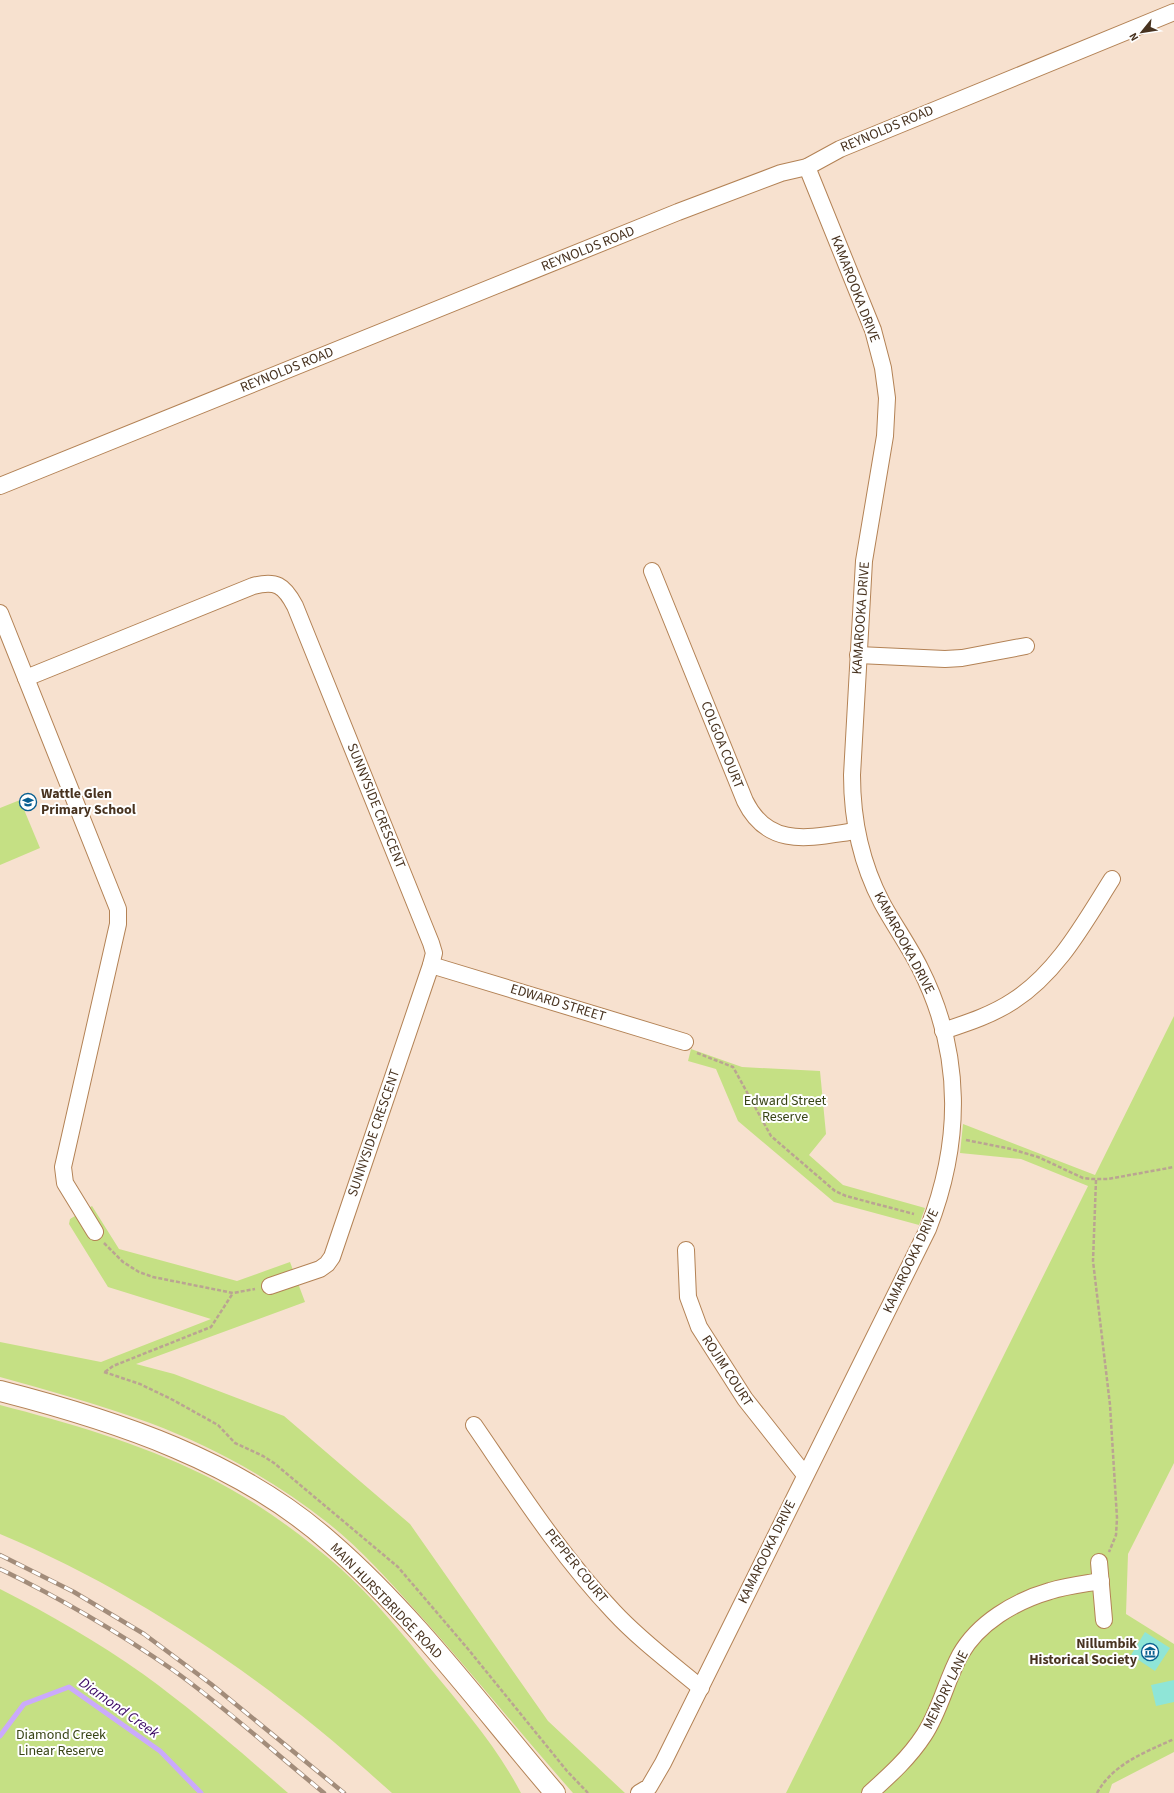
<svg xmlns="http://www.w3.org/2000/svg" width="1174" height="1793" font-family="'Source Sans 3',sans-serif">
<rect width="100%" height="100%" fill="#f7e1cf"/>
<!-- green -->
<g fill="#c5e084">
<path d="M20 800 40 848 0 865V808Z"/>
<path d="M1174 1016V1463L1128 1554 1126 1614 1174 1644V1752L1112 1784 1109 1793H786L1088 1186 1021 1159 960 1153 963 1124 1095 1175Z"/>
<path d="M691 1049 742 1067 820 1071 826 1134 809 1155 843 1185 925 1208 919 1225 834 1202 738 1121 716 1069 688 1061Z"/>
<path d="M92 1206 119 1249 237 1281 290 1262 305 1302 136 1364 174 1374 284 1416 410 1524 548 1721 625 1793H573C521 1734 471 1672 418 1613 390 1582 361 1549 328 1523 275 1481 214 1447 150 1423 101 1405 50 1391 0 1377V1342L101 1362 211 1319 108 1287 69 1224 70 1219Z"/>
<path d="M0 1405C69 1423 139 1443 204 1475 253 1499 299 1532 340 1568 373 1598 402 1633 430 1668 463 1708 497 1747 521 1793H392C367 1771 343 1749 317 1728 221 1650 114 1582 0 1534Z"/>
<path d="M0 1589C49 1614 98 1642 143 1674 194 1711 241 1752 288 1793H0Z"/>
</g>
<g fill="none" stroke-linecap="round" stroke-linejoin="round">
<!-- stream -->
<path stroke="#cbaafc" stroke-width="5" d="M0 1736 24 1704 69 1687 160 1751 201 1793"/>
</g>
<!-- building -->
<g fill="#8fe5d7">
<path d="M1145 1632 1170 1648 1155 1671 1131 1655Z"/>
<path d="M1174 1680V1702L1156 1706 1151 1685Z"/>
</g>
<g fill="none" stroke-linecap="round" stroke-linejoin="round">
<!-- minor casing -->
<g stroke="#b38255" stroke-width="18">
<g id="minor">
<path d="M0 486 678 212 781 173 807 167 840 149 1174 12"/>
<path d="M652 571 745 801C769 850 812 837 856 831"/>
<path d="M0 613 118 909V924L63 1167 65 1183 95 1232"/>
<path d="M858 655 945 659 962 658 1026 646"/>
<path d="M26 678 253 586C276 580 284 585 295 606L431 943 434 953 431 965 332 1257 327 1264 320 1269 270 1286"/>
<path d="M431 965 685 1042"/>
<path d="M943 1031C967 1023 992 1015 1013 1001 1058 972 1084 923 1112 879"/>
<path d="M686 1250 688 1297 699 1327 745 1399 805 1475"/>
<path d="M474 1425C518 1489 560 1555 614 1612 640 1640 671 1663 701 1688"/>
<path d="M1099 1562 1104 1620"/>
<path d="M639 1793 649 1787 663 1763 928 1229C962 1142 963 1053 920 968 909 946 894 925 882 903 861 863 852 820 852 775L864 561 885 436 887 398 883 368 873 330 807 167"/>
<path d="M870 1793C890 1775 909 1758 924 1735 940 1711 946 1681 960 1655 978 1623 1015 1601 1050 1591 1066 1586 1084 1584 1101 1581"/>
</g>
</g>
<!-- major casing -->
<g stroke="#b38255" stroke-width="22">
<path id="major" d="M0 1391C117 1421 239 1461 331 1543 415 1616 483 1709 555 1793"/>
</g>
<!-- path -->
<g stroke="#baa492" stroke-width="2.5" stroke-dasharray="4 2" stroke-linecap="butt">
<path d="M697 1053 733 1067 771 1136 835 1191 846 1196 914 1214"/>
<path d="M966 1140 1011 1149 1038 1157 1083 1178 1092 1179H1108L1174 1167"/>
<path d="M1096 1180 1093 1261 1110 1405 1117 1518 1116 1535 1109 1552"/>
<path d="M104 1243 123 1262 139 1272 153 1277 233 1293 255 1289"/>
<path d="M104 1372 140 1384 173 1400 218 1425 235 1443 263 1456 274 1463 398 1567 468 1649 567 1771 588 1793"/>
<path d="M105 1372 113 1366 211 1327 233 1293"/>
<path d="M1097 1793C1114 1763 1144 1753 1174 1739"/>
</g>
<!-- minor -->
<use href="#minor" stroke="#fff" stroke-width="16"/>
<!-- major -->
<use href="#major" stroke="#fff" stroke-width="20"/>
<!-- rail casing -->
<g stroke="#a28c7a" stroke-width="4.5">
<g id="rail">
<path d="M0 1555 74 1592 144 1634 211 1684 344 1793"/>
<path d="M0 1569C60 1598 118 1632 173 1670 226 1708 274 1752 324 1793"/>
</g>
</g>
<!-- rail -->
<use href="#rail" stroke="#fff" stroke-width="3" stroke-dasharray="9" stroke-linecap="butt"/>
</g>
<!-- icons -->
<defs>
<g id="school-ring" transform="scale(0.9)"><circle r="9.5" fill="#fff" stroke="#075e90" stroke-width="1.5"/><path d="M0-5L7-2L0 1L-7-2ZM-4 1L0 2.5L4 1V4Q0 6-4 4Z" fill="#075e90"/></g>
<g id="museum-ring" transform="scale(0.9)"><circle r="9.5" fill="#fff" stroke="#075e90" stroke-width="1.5"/><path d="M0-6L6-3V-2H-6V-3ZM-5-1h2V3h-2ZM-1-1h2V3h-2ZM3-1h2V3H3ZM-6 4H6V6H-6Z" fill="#075e90"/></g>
</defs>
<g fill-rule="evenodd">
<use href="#school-ring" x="28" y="802"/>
<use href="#museum-ring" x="1150" y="1652"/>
</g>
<g text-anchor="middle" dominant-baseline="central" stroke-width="4" stroke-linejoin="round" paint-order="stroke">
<!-- street labels -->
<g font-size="14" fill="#483320" stroke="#fff">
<text transform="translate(887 129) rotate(-23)">REYNOLDS ROAD</text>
<text transform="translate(588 249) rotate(-22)">REYNOLDS ROAD</text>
<text transform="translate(855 289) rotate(69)">KAMAROOKA DRIVE</text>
<text transform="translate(287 370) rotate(-22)">REYNOLDS ROAD</text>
<text transform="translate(861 618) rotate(-86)">KAMAROOKA DRIVE</text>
<text transform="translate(722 745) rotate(68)">COLGOA COURT</text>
<text transform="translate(376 806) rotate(68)">SUNNYSIDE CRESCENT</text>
<text transform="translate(904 943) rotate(62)">KAMAROOKA DRIVE</text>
<text transform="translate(558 1003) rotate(17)">EDWARD STREET</text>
<text transform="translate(374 1133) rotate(-71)">SUNNYSIDE CRESCENT</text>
<text transform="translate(911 1261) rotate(-65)">KAMAROOKA DRIVE</text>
<text transform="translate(727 1371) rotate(57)">ROJIM COURT</text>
<text transform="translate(767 1552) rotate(-64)">KAMAROOKA DRIVE</text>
<text transform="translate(576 1566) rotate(51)">PEPPER COURT</text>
<text transform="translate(386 1601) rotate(46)">MAIN HURSTBRIDGE ROAD</text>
<text transform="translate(946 1690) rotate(-64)">MEMORY LANE</text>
</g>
<!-- poi labels -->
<g font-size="14" font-weight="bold" fill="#483320" stroke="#fff" text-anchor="start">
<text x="41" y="794">Wattle Glen<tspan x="41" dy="16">Primary School</tspan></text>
<text x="1137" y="1644" text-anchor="end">Nillumbik<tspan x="1137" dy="16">Historical Society</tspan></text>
</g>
<!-- park labels -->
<g font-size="14" fill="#384415" stroke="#fff">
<text x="785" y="1101">Edward Street<tspan x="785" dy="16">Reserve</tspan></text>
<text x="61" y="1735">Diamond Creek<tspan x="61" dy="16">Linear Reserve</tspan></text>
</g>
<!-- water labels -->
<g font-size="15" font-style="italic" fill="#3b0965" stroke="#fff">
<text transform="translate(119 1708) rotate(35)">Diamond Creek</text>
</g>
</g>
<!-- north arrow -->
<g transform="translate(1142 32) rotate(240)" stroke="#ffffff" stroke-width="3" paint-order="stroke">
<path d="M0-3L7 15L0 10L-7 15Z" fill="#483320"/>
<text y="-6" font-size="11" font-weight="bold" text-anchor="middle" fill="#483320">N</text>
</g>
</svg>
